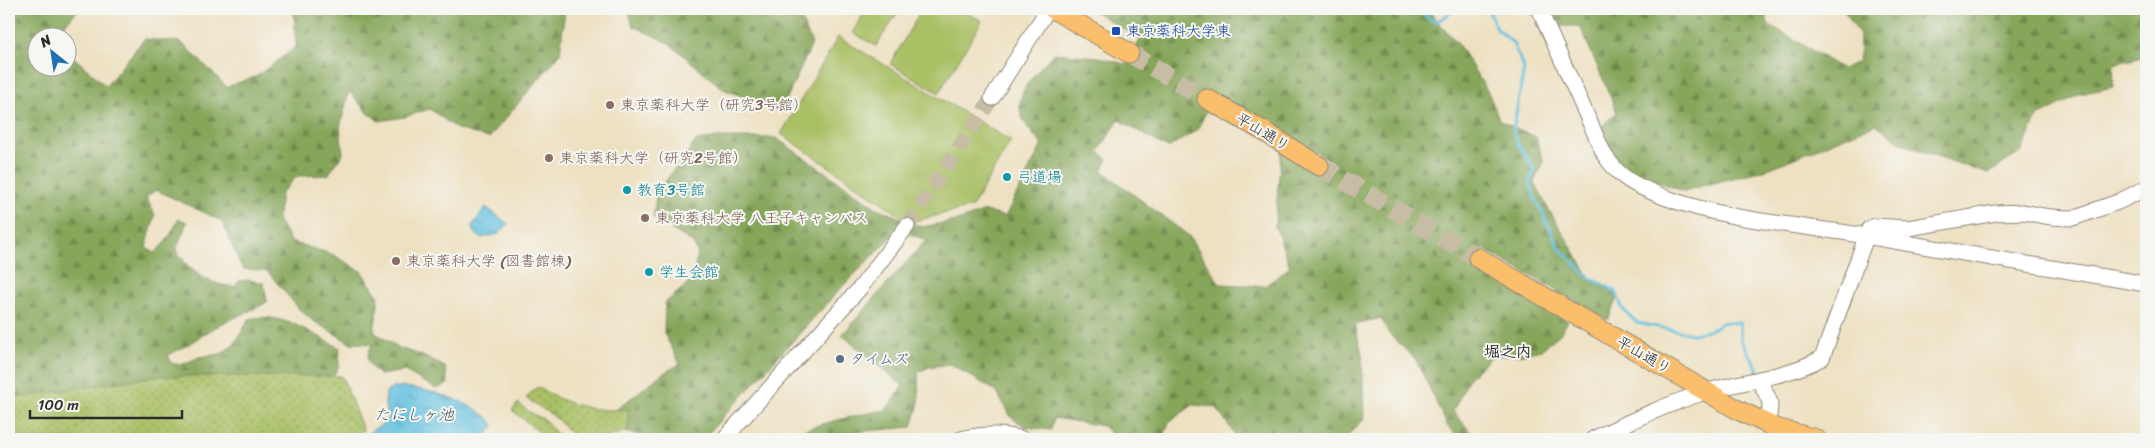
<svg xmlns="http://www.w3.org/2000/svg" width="2155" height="448" font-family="Sriracha,'Klee One',sans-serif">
<defs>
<pattern id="forest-firs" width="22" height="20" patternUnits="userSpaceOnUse" patternTransform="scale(1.25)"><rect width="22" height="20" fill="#86a65a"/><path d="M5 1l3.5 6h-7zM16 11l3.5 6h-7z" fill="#6e874b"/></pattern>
<pattern id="garden-dots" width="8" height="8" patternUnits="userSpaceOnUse" patternTransform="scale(1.25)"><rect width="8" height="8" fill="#a9c065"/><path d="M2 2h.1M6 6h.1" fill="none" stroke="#8a9c53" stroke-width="1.8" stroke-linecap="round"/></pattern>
<pattern id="water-ripples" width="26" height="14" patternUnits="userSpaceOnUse" patternTransform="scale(1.25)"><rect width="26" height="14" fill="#61bfdf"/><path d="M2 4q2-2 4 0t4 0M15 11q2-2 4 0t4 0" fill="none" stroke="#509bb5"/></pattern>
</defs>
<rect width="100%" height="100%" fill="#f6f6f2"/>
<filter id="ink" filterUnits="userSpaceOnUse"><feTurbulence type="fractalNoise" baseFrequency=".02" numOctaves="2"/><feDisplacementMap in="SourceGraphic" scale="10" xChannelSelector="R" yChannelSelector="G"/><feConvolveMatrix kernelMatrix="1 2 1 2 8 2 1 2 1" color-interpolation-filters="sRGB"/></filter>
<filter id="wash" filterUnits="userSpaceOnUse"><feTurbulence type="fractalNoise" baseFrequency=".0096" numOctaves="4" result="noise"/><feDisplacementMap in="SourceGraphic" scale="20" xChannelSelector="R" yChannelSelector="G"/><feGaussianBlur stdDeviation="1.12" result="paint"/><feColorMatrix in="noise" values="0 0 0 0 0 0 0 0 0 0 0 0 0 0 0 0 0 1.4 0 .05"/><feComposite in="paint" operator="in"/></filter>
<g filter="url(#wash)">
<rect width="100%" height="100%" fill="#eee1c2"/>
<!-- grass -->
<g fill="#a9c065" stroke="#6a7648">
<path d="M866 9H900L876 46 853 33Z"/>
<path d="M922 9H960L982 21 939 93 890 64Z"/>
<path d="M838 37 1011 141 972 207 910 222 781 134Z"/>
</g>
<!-- forest -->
<g fill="url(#forest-firs)" stroke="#586842" fill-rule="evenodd">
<path d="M9 9H79L54 37 38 38V68H68V52L106 86 144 39 181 42 227 87 257 76 296 47 294 13 299 9H565L560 54 489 138 457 129 430 109 404 117 379 121 368 113 349 91 340 127 343 154 328 175 297 176 281 193 278 219 291 242 332 254 361 271 379 297 374 332 399 348 421 355 445 367 448 384 436 389 405 371 379 375C366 361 365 361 372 344L350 343 312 320 300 310 267 271 244 269 240 264 222 221 156 190 146 197 155 215 146 248 155 253 167 240 179 219 187 222 176 250C191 273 207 284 235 287L239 281 249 280 264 283 267 302C252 311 237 316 221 324 203 334 187 347 168 355L172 364H184L199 357 220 354 234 345 249 319C280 311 313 334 340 348L339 366 327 387 9 439Z"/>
<path d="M628 9H785L801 19 812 44 781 111 723 89 669 43 633 26Z"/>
<path d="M1090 9H1427L1458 44 1488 92 1500 121 1536 137 1544 163 1534 181 1546 205 1590 278 1618 295 1608 320 1483 249 1476 264 1568 321 1560 334 1541 350 1523 354 1492 356 1469 378 1453 411 1474 436 1472 439H1460L1448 427 1416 360 1389 334 1381 318 1355 325 1362 354 1364 419 1344 439H1318L1308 435 1299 439H1238L1216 407 1193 405 1169 422 1163 439H1117L1103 426 1054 418 1051 430 1026 427 1011 417 996 391 950 364 929 367 918 372 919 403 912 427 854 432 845 439H780C814 425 849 416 886 410L903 386 842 335 926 240 899 230 843 286 703 439H657L612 429 608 416 662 374 680 364 664 333 665 303 691 281 698 254 693 243 653 217 657 192 696 141 717 138H776L877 208 922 227 961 220 985 211 1005 217 1042 145C1036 137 1027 128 1023 119 1010 94 1039 70 1054 53L1098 57 1125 64 1141 39ZM1215 94 1337 164 1326 178 1281 151 1275 226 1290 267 1265 286 1220 284 1189 236 1102 171 1108 159 1098 152 1119 120 1168 148 1197 130Z"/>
<path d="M1523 9H1764L1768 24 1843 69 1859 61 1860 34 1843 9H2146V56L2114 64 2113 87 2080 94 2037 117 2022 151 1988 174 1903 144 1876 124 1768 169 1683 191 1621 168 1601 127 1617 112 1580 26H1555L1526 12Z"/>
</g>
<!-- garden -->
<g fill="url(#garden-dots)" stroke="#6a7648">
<path d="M158 376H342L363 430 355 439H9V399Z"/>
<path d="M537 387C544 390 551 395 558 398 579 408 605 412 628 409V430L604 439H576L555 417 526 398Z"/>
<path d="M518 403 528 411 545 420 561 439H547L512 410Z"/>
</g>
<!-- water -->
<g fill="url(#water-ripples)" stroke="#467585">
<path d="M486 207 508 224 499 234 481 238 473 231 472 226Z"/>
<path d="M394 387C417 385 483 403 494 426L482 439H365C371 425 381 430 388 419L385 405 386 392Z"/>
</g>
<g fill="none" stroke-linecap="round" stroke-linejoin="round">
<!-- stream -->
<g stroke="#61bfdf" stroke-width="3">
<path d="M1419 9C1433 26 1440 23 1454 9"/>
<path d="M1488 9 1497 29 1513 43 1524 69 1513 131 1518 144 1535 171 1530 179 1533 194 1560 249 1590 278 1616 291 1622 308 1637 323 1693 334 1708 331 1724 322 1740 323 1741 340 1761 375"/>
<path d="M2146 9V11"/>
</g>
</g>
</g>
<g filter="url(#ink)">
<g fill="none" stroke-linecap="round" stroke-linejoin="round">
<!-- minor-tunnel -->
<path stroke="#c7bda4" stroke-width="15" stroke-dasharray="15 8" stroke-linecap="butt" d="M907 226 992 98"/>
<!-- major-tunnel -->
<g stroke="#c7bda4" stroke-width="19" stroke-dasharray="19 9" stroke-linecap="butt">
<path d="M1129 53 1207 99"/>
<path d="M1319 166 1478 258"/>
</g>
<!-- minor casing -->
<g stroke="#8c8676" stroke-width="17">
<g id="minor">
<path d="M1539 9 1604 154C1620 180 1637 186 1664 197 1725 220 1791 224 1854 234 1951 251 2049 268 2146 284"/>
<path d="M992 98 1048 9"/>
<path d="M1759 381C1770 400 1773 401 1767 424"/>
<path d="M724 439 861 287 907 226"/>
<path d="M961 439C982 434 1001 433 1022 439"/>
<path d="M1593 439C1629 422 1667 404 1705 392 1745 380 1785 378 1822 358L1869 229 1874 226 1908 228 1996 213 2023 212 2050 217 2073 218 2118 202 2146 188"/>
</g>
</g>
<!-- major casing -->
<g stroke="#8c8676" stroke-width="21">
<g id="major">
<path d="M1053 9 1129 53"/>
<path d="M1207 99 1265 132 1319 166"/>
<path d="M1478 258 1738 410 1776 428 1816 439"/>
</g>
</g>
<!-- minor -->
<use href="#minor" stroke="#fff" stroke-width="15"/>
<!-- major -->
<use href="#major" stroke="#fabe6d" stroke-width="19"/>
</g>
</g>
<!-- markers -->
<rect fill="#1a4fb4" stroke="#f6f6f2" stroke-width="2" x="1111" y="26" width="10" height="10" rx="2.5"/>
<g fill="#8d6e63" stroke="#f6f6f2" stroke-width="2">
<circle cx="610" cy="105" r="5"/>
<circle cx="549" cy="158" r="5"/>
<circle cx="645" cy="218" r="5"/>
<circle cx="396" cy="261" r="5"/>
</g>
<g fill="#0f9aa8" stroke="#f6f6f2" stroke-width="2">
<circle cx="1007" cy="177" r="5"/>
<circle cx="627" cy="190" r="5"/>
<circle cx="649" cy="272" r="5"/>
</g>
<circle fill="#5c6f8a" stroke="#f6f6f2" stroke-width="2" cx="840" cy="359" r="5"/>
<g text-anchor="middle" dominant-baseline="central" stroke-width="4" stroke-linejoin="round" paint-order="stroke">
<!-- transit labels -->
<g font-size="15" fill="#164399" stroke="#f6f6f2" text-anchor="start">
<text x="1126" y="31">東京薬科大学東</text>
</g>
<!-- education labels -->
<g font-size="15" fill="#785e54" stroke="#f6f6f2" text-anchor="start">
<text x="620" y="105">東京薬科大学（研究3号館）</text>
<text x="559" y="158">東京薬科大学（研究2号館）</text>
<text x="655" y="218">東京薬科大学 八王子キャンパス</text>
<text x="406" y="261">東京薬科大学 (図書館棟)</text>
</g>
<!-- street labels -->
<g font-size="15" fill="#2b2b2b" stroke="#f6f6f2">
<text transform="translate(1263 132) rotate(31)">平山通り</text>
<text transform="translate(1644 355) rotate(30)">平山通り</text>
</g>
<!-- culture labels -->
<g font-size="15" fill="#0d838f" stroke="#f6f6f2" text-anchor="start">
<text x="1017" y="177">弓道場</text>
<text x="637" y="190">教育3号館</text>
<text x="659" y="272">学生会館</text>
</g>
<!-- service labels -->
<g font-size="15" fill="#4e5e75" stroke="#f6f6f2" text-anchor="start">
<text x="850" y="359">タイムズ</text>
</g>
<!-- neighbourhood labels -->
<g font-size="16" font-weight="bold" fill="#2b2b2b" stroke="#f6f6f2">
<text x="1508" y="351">堀之内</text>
</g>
<!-- water labels -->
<g font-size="16" font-style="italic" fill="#3b5761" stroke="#f6f6f2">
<text x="414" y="414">たにしヶ池</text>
</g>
</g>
<!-- margin -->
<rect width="2155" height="448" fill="none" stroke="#f6f6f2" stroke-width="30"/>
<!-- north arrow -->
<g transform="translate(52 52) rotate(330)"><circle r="24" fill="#f6f6f2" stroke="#a5a5a2"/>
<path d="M0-4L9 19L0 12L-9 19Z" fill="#1f6fb2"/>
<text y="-8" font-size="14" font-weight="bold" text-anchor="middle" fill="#2b2b2b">N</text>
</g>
<!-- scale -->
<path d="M30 410v8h152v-8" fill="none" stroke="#2b2b2b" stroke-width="2.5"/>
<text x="38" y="410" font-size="15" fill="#2b2b2b" stroke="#f6f6f2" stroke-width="4" paint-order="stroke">100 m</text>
</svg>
